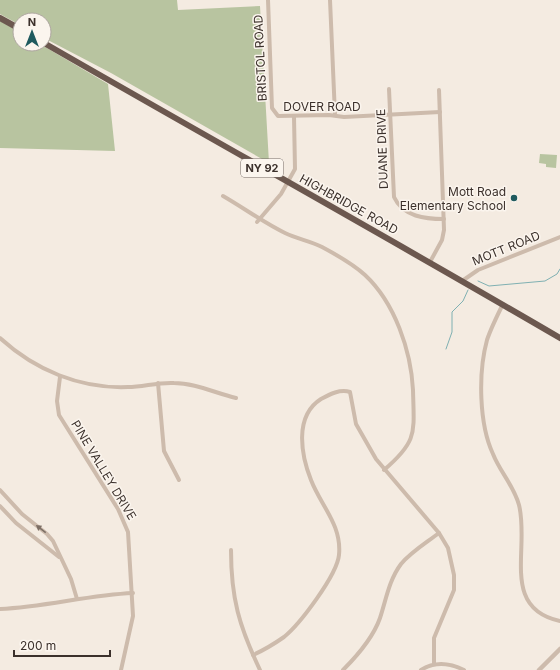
<svg xmlns="http://www.w3.org/2000/svg" width="560" height="670" font-family="Inter,sans-serif">
<rect width="100%" height="100%" fill="#f4ebe1"/>
<!-- green -->
<g fill="#b8c4a0">
<path d="M0 0H177L178 10 260 6 269 163 111 73 44 38V20H20V25L0 14Z"/>
<path d="M0 21 20 32V44H40L108 84 115 151 0 148Z"/>
<path d="M540 154 557 155 556 168 546 167V164L539 163Z"/>
</g>
<g fill="none" stroke-linecap="round" stroke-linejoin="round">
<!-- stream -->
<g stroke="#7fb0b2" stroke-width="1">
<path d="M478 281 489 286 545 281 557 274 560 269"/>
<path d="M446 349 452 332V312L463 301 468 290"/>
</g>
<!-- minor -->
<g stroke="#cdbbac" stroke-width="4">
<path d="M268 0 272 108 278 116 329 115 344 117 440 112"/>
<path d="M330 0 335 115"/>
<path d="M389 89 394 197C403 217 426 219 444 219"/>
<path d="M223 196C244 208 264 223 285 233 297 239 311 241 322 247 337 255 353 264 365 275 395 303 411 351 413 390 414 433 418 441 384 470"/>
<path d="M257 222 281 194 295 169 294 117"/>
<path d="M430 262 442 240 444 230 439 90"/>
<path d="M462 281 478 270 560 237"/>
<path d="M503 304C497 316 491 328 487 340 478 373 479 424 493 454 500 472 514 486 519 505 530 548 500 608 560 621"/>
<path d="M0 338C35 370 80 389 128 387 143 387 158 382 174 383 195 383 215 393 236 398"/>
<path d="M60 377 57 401 59 415 118 509 128 532 133 616 121 670"/>
<path d="M158 383 164 451 179 480"/>
<path d="M0 490 22 514 47 534 53 541 71 579 77 599"/>
<path d="M0 506 16 523 59 557"/>
<path d="M231 550C231 598 239 626 260 670"/>
<path d="M0 609C45 607 88 595 133 593"/>
<path d="M253 655C264 650 274 644 284 637 300 624 337 575 339 555 342 525 321 506 311 480 301 455 294 416 321 399 330 394 340 389 350 392L356 424 376 459 439 533 448 548 454 575V590L434 638V664"/>
<path d="M343 670C358 655 373 638 380 618 386 600 389 580 401 564 411 552 426 543 439 533"/>
<path d="M421 670C435 661 450 663 464 670"/>
</g>
<!-- tertiary -->
<path stroke="#cdbbac" stroke-width="4.5" d="M539 670 560 649"/>
<!-- trunk -->
<g stroke="#6c584f" stroke-width="6">
<path d="M0 18 20 29"/>
<path d="M44 43C216 142 389 238 560 338"/>
</g>
</g>
<!-- one-way arrows -->
<defs><path id="oneway-solid" d="M-6-.8H1V-3.2L6.5 0L1 3.2V.8H-6Z"/></defs>
<use fill="#7d6f65" href="#oneway-solid" transform="translate(41 529) rotate(-142)"/>
<!-- markers -->
<circle fill="#1f5a5e" stroke="#fbf5ee" stroke-width="1.5" cx="514" cy="198" r="4"/>
<g text-anchor="middle" dominant-baseline="central" stroke-width="3" stroke-linejoin="round" paint-order="stroke">
<!-- shield labels -->
<rect fill="#fbf5ee" stroke="#756b66" stroke-width="1" x="241" y="159" width="42" height="18" rx="3"/>
<g font-size="11" font-weight="bold" fill="#3b302b">
<text x="262" y="168">NY 92</text>
</g>
<!-- street labels -->
<g font-size="12" fill="#3b302b" stroke="#fbf5ee">
<text transform="translate(260 58) rotate(-93)">BRISTOL ROAD</text>
<text x="322" y="106">DOVER ROAD</text>
<text transform="translate(382 149) rotate(-92)">DUANE DRIVE</text>
<text transform="translate(349 204) rotate(29)">HIGHBRIDGE ROAD</text>
<text transform="translate(506 248) rotate(-22)">MOTT ROAD</text>
<text transform="translate(104 470) rotate(59)">PINE VALLEY DRIVE</text>
</g>
<!-- poi labels -->
<g font-size="12" fill="#3b302b" stroke="#fbf5ee" text-anchor="end">
<text x="506" y="191">Mott Road<tspan x="506" dy="14">Elementary School</tspan></text>
</g>
</g>
<!-- north arrow -->
<g transform="translate(32 32)"><circle r="19" fill="#fbf5ee" stroke="#aea6a0"/>
<path d="M0-3L7 15L0 10L-7 15Z" fill="#1f5a5e"/>
<text y="-6" font-size="11" font-weight="bold" text-anchor="middle" fill="#3b302b">N</text>
</g>
<!-- scale -->
<path d="M14 650v6h96v-6" fill="none" stroke="#3b302b" stroke-width="2"/>
<text x="20" y="650" font-size="12" fill="#3b302b" stroke="#fbf5ee" stroke-width="3" paint-order="stroke">200 m</text>
</svg>
